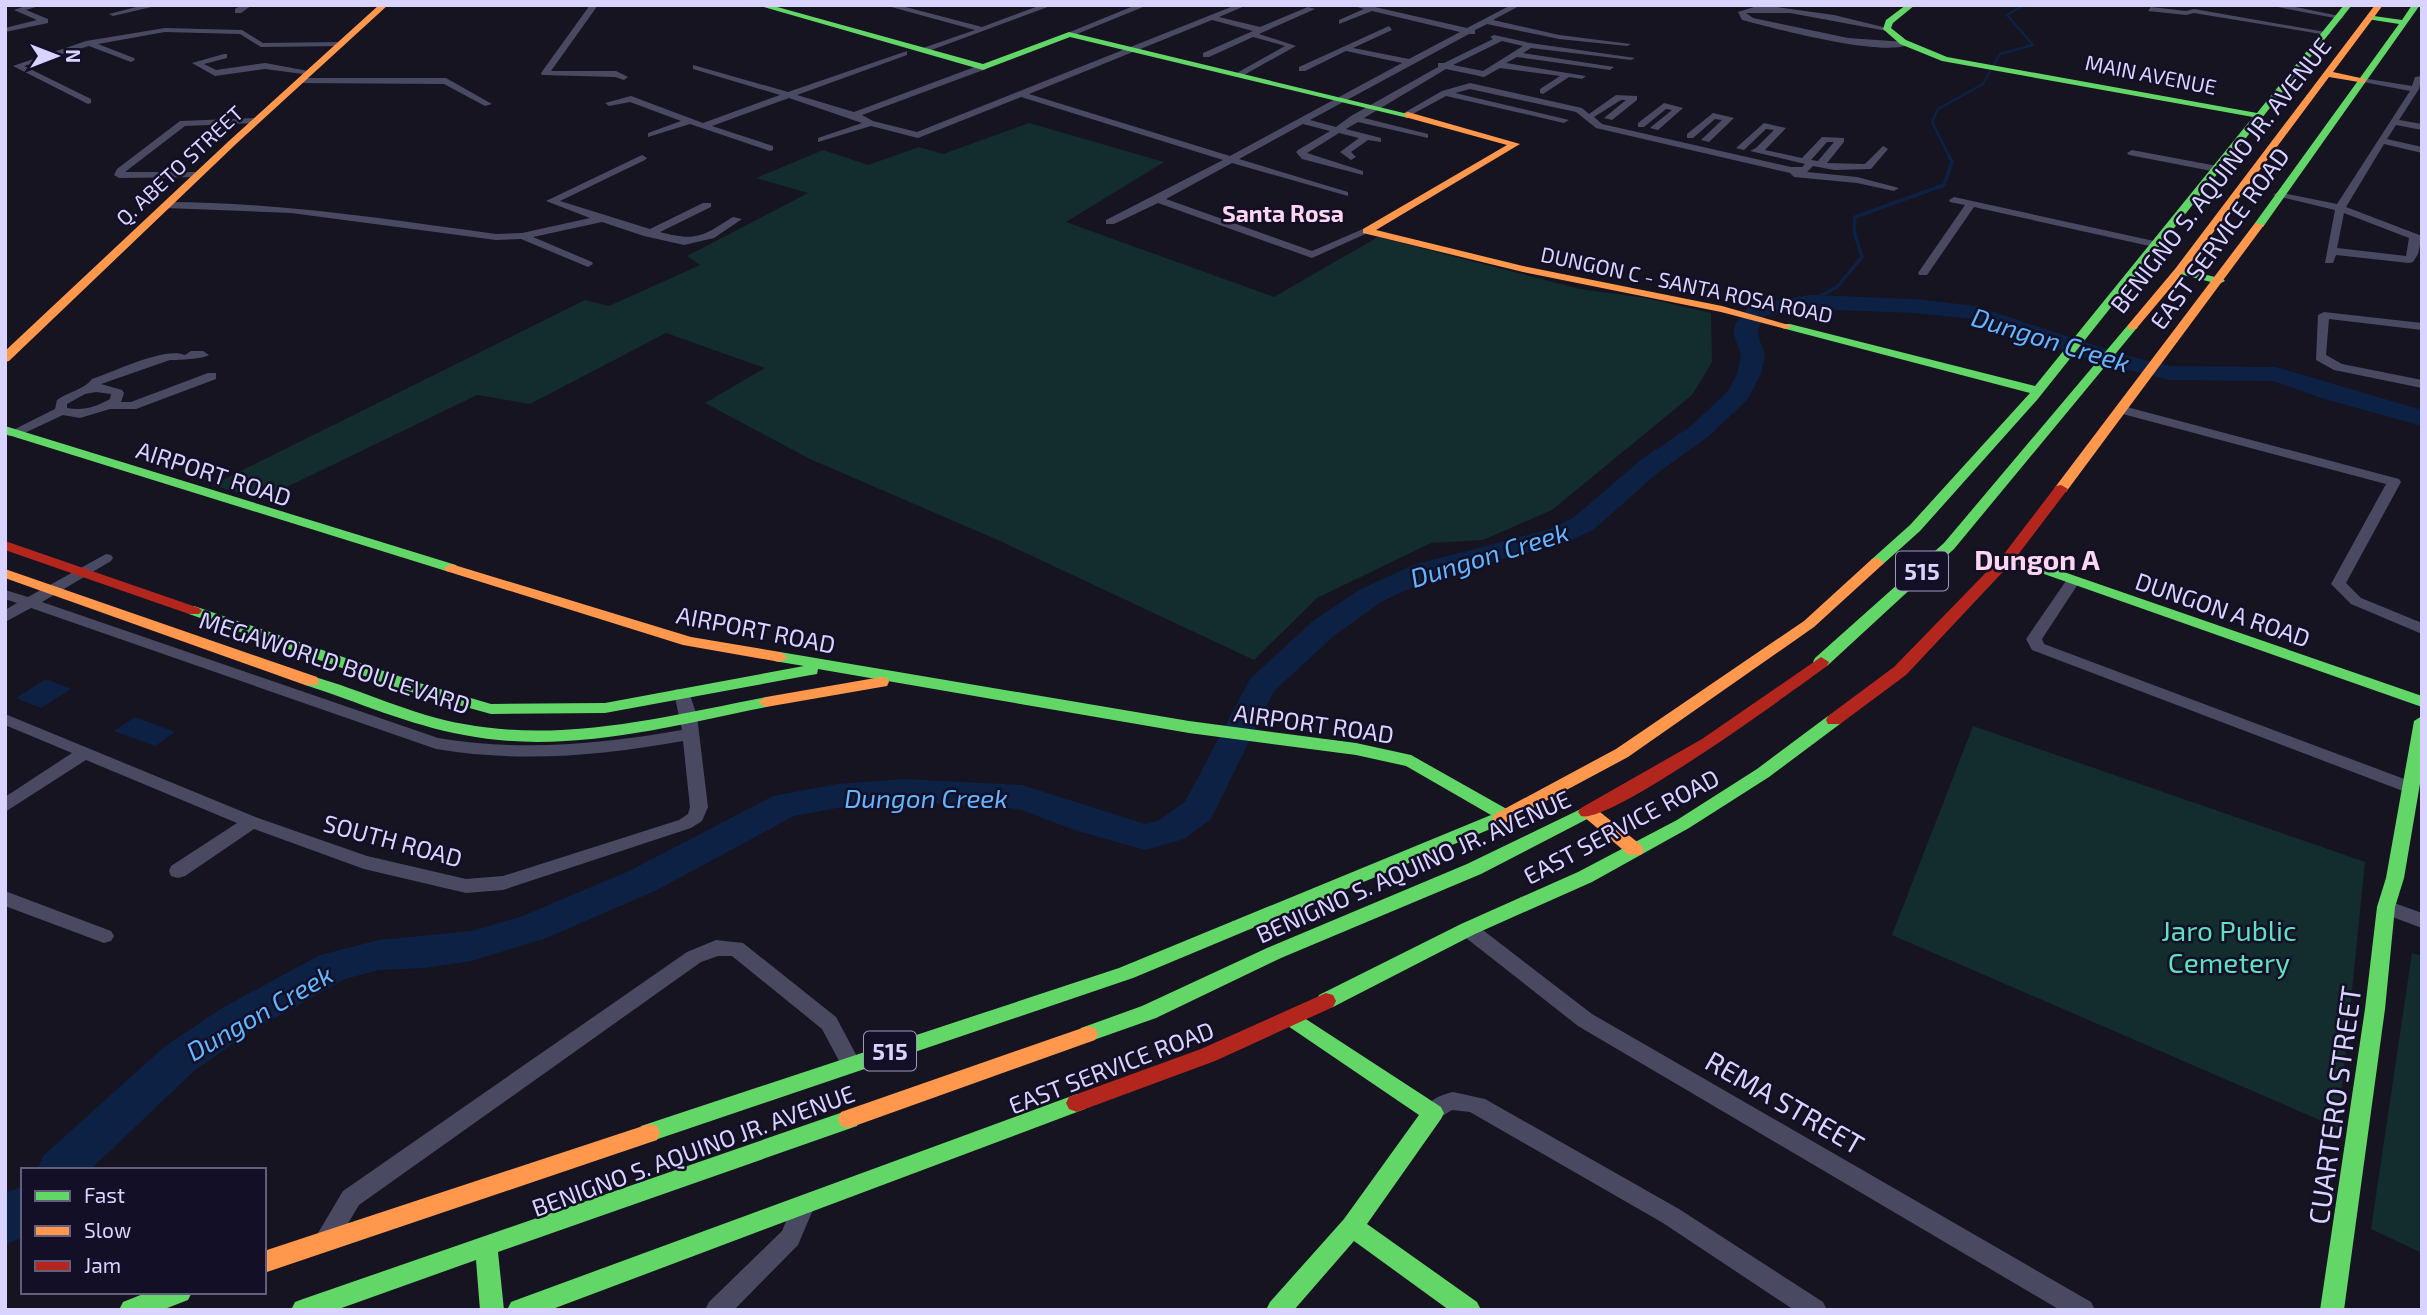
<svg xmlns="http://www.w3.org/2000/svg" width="2427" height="1315" font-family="'Exo 2',sans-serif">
<rect width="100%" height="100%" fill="#161421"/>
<!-- green -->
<g fill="#132c2d">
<path d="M1029 123 1164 162 1066 222 1274 297 1378 237 1580 289 1646 298 1711 313 1712 362 1692 395 1552 510 1483 540 1431 543 1317 598 1254 660 1000 541 810 459 705 403 765 368 666 333 530 404 477 395 260 500 213 485 585 300 609 306 700 265 687 256 808 193 756 178 823 150 868 165 919 147 943 154Z"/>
<path d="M1973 726 2365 862 2338 1128 1892 935Z"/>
<path d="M2412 953 2422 956V1253L2371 1229Z"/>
</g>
<!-- water -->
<g fill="#0d2144">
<path d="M46 679 71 689 41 708 16 698Z"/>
<path d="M135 717 175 732 155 746 114 731Z"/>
</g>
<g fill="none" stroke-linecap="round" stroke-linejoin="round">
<!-- stream-far1 -->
<path stroke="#0d2144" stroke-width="2.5" d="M1950 158 1932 122 1938 109 1983 84 2000 54 2033 45 2007 15 2022 6 2045 5"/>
<!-- stream -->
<path stroke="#0d2144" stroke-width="3.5" d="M1809 302 1837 287 1862 257 1854 231 1855 217 1944 185 1952 162 1949 156"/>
<!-- river -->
<g fill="#0d2144" fill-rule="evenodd">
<path d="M1809 295 1915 299 1976 306 2121 354 2170 366 2276 367 2422 410V426L2321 398 2273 381 2170 380 2104 364 1973 319 1915 313 1809 309 1766 315 1759 325 1758 335 1765 355 1761 374 1747 400 1709 436 1660 471 1593 530 1567 542 1433 577 1381 602 1335 635 1274 691 1211 819 1184 839 1145 850 1074 830 1019 809 951 804 903 803 837 808 794 816 655 891 544 939 471 961 425 968 379 970 345 979 250 1032 194 1071 90 1170H37L43 1156 164 1047 222 1008 320 955 379 940 471 931 520 917 629 871 773 796 837 784 903 779 1022 785 1145 824 1159 820 1185 802 1250 679 1313 621 1359 590 1413 565 1547 530 1573 518 1642 459 1691 426 1728 391 1737 374 1741 355 1734 335 1735 324 1751 304Z"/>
<path d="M23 1186V1237L5 1245V1193Z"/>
</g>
<!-- street -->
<g fill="#4a4962" fill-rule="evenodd">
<path d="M28 5H42L26 10 48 19V23L5 32V28L37 20 14 10Z"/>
<path d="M144 5H160L113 16 109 14Z"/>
<path d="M242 5H252L241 13H235V9Z"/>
<path d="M590 5H598L551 71H616L628 77 624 80 615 77 542 75 541 73Z"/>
<path d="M884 5H898L982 27 1041 5H1053L926 52 923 48 975 30Z"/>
<path d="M1136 5H1148L1072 36 1065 34Z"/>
<path d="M1236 5H1247L1219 17 1260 27 1308 7 1315 9 1259 34 1296 46 1242 76 1235 74 1285 46 1253 37 1209 57H1203V53L1253 31 1212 20 1029 94 1230 156 1402 63 1346 51 1305 71H1299V67L1389 26 1392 30 1353 48 1409 59 1460 32 1372 11 1339 24V20L1364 9 1351 5H1366L1467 28 1511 5H1521L1493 20 1559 35 1631 44 1627 46 1559 39 1487 24 1475 30V34H1469L1310 120 1336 127 1351 116 1438 67V63H1444L1493 39 1490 37 1494 35 1530 43 1635 58 1631 60 1531 48 1523 53 1614 67 1610 70 1517 57 1506 63 1586 76 1582 79 1569 77 1543 94 1540 93V89L1560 76 1500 68 1484 77 1446 69 1364 118 1428 134V138L1358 122 1346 129 1381 138V142L1368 140 1351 152 1356 157 1351 160 1340 152 1359 138 1339 133 1307 153 1363 171V175L1302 159 1296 152 1298 150 1330 131 1303 124 1239 159 1348 192V196L1232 163 1166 199 1312 251 1363 229 1372 231 1312 258 1158 203 1114 224H1106V220L1223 160 1021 97 918 138 871 126 818 142V138L862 123 789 98 712 126 773 146V150L770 151 690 124 648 137V133L681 121 630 102 609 106 605 103 631 96 703 123 780 95 693 69V65L788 92 907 51V55L797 95 854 112 980 65H986V69L862 115 873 121 917 132ZM1502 41 1523 46 1483 71 1453 65Z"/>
<path d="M2267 5H2286L2344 17 2340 19Z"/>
<path d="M1770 6 1834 15 1891 29 1887 31 1790 13H1746L1753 18 1848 38 1906 42 1910 44C1885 58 1773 28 1742 20L1738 12 1754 7Z"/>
<path d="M2151 7 2186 11 2194 9 2331 33 2327 35 2194 13 2186 15 2148 11Z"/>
<path d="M165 28 242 30 263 43 341 42 345 44 341 46 261 47 240 34 165 32 98 44 134 58 135 60 131 62 89 46 24 66 91 99V103L88 104 13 66 86 41Z"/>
<path d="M224 54H227V58L204 64 216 70 265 63 314 72 310 75 265 69 215 76 192 63Z"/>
<path d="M2422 76 2419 89 2399 120 2422 124V130L2396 125 2387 139 2422 147V153L2384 144 2346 207 2422 236 2418 254 2413 262 2409 263 2336 255 2333 263H2325L2335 210 2273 195 2278 192 2337 204 2410 91 2358 81 2362 78 2412 86 2415 77ZM2344 213 2409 238 2406 256 2337 248Z"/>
<path d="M300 78H446L492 104 485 106 444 84 297 83V79Z"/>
<path d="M1470 83 1582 108 1589 114 1616 95 1637 96V100L1612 120 1604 118 1626 100H1621L1594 117 1602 124 1791 167H1802L1805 164 1750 151 1756 148 1774 130 1766 129 1744 150 1736 148 1764 123 1786 128 1765 150 1802 158 1822 137 1844 138V142L1827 163 1865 164 1883 146 1888 149 1871 169 1834 170 1813 166 1807 172 1857 177 1899 188 1894 191 1857 183 1794 177 1790 173 1596 128 1576 112 1470 89 1455 93 1569 120 1564 123 1446 96 1409 116 1402 114 1442 91ZM1827 142H1834L1818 161 1811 160Z"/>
<path d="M1664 103 1683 108 1658 130 1650 128 1672 110 1666 109 1644 127H1638V123Z"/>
<path d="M1713 113 1734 118 1709 142 1701 140 1722 120 1715 119 1693 138H1687V134Z"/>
<path d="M259 118 261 120 256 123 185 126 125 172H198L201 173V177L119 178 114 175 117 169 180 121Z"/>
<path d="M2132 150 2217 166 2222 169 2217 172 2129 155 2127 153Z"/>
<path d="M642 155 647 158 645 160 560 201 650 229 703 203H711V207L660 232C696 242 703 236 733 217L742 219 714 238 684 245 644 236 602 222 533 237 592 262 593 264 588 267 521 239 496 240 291 213 166 208 161 205 166 202C277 202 386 219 496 234L522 233 590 218 546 201Z"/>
<path d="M1954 197 2154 241 2159 244 2154 247 1974 207 1927 275H1919L1918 273 1965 205 1950 202 1949 200Z"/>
<path d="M2324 312 2422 323V330L2329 319 2326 355 2342 364 2422 380V388L2334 370 2316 360 2318 315Z"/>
<path d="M191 351H203L209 355C203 359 179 360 170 360L101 384 122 390 124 393 121 402H131L208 373H216V379L136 409H110L80 418 63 415 18 436H8L7 433 55 409 57 400C67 392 84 390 92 379 113 372 166 346 185 355ZM96 392 111 394 110 399C95 407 84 411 67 408V404L85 394Z"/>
<path d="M2123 406 2399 479 2401 482 2346 583 2361 598 2422 623V634L2351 604 2331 584 2386 484 2119 413V407Z"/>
<path d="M106 554 111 555 113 558 111 561 42 602 438 738C521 752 600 744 682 730L674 693 676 689H688L697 716 708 807 702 821 691 828 503 890 466 893 364 869 254 829 185 876 178 878 171 876 169 871 171 866 237 823 86 760 5 812V797L72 753 5 725V714L258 818 367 856 466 879 503 876 679 820 688 814 690 807 683 741C600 756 520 763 436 749L31 608 5 622V610L17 603 5 599V590L28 597Z"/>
<path d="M2073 577 2080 581 2042 639 2044 644 2415 783 2418 787 2415 791H2403L2032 650 2026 639 2068 578Z"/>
<path d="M5 891 111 931 114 936 111 941 104 943 5 906Z"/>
<path d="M2386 900 2422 913V928L2379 912 2377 907 2379 902Z"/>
<path d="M1468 922 1475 924 1592 1014 2091 1302 2095 1310H2060L1578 1026 1461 934 1458 929 1461 924Z"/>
<path d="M716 940 743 943 836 1017 861 1064 858 1070 851 1073 844 1070 822 1029 732 956H718L701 962 359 1205 335 1245 327 1249 319 1245 315 1238 343 1191 687 952Z"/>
<path d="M1453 1092 1485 1099 1679 1209 1823 1302 1827 1310H1794L1663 1223 1470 1112 1452 1110 1433 1122 1425 1119 1422 1113C1428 1100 1440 1095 1453 1092Z"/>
<path d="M804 1195 812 1198 815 1205 798 1245 734 1310H705L709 1302 782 1231 796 1198Z"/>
</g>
<!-- fast -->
<g fill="#63d668" fill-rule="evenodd">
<path d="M757 5H770L983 64 1069 32 1412 115 1408 118 1070 37 983 70Z"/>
<path d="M1906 5H1915L1893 23 1891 28 1906 40 1947 57 2257 113 2344 5H2352L2037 400 1920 531 1882 565 1877 566 1870 562 1872 559 1910 525 2030 393 1782 328V324H1790L2035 386 2253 117 1942 61 1900 44 1883 29 1886 20Z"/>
<path d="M2412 5H2420L2263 227H2255V223L2399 24 2367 19V15L2402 20Z"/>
<path d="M2179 268 2223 279 2225 281 2219 284 2175 273 2174 271Z"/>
<path d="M2132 324 2138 327 2136 329 1954 549 1827 666H1815L1813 662 1815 658 1944 543 2128 325Z"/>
<path d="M5 426 456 565 458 568 451 572 446 571 5 434Z"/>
<path d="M2009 553 2422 696V707L2004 560 2002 557 2004 554Z"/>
<path d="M194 606 416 682 491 704 605 703 804 666 774 661 772 657 780 652 1189 721 1356 743 1411 755 1512 812 1515 816 1512 820 1133 978 649 1142 641 1140 638 1133 641 1126 1119 968 1491 815 1406 766 1356 755 1189 733 818 669 817 674 811 675 605 713 491 714 404 690 189 614 186 611 189 608Z"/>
<path d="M311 676C363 690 411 715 464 724 565 743 667 716 766 697L774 702 766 707C667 727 564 755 464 735 409 725 358 702 305 685L303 681 305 677Z"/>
<path d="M1834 715 1840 716 1842 720 1840 724 1769 777 1689 828 1592 882 1475 934 1333 1007 1326 1009 1319 1007 1316 1001 1319 995 1461 924 1578 872 1677 820 1757 769 1828 716Z"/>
<path d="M2422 716V772L2404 878 2395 907 2385 1009 2344 1310H2320L2365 1009 2377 907 2386 878 2414 721Z"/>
<path d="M1587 806 1593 808 1596 812 1593 816 1481 874 1281 958 1156 1018 1088 1042 1081 1040 1078 1034 1081 1028 1142 1006 1267 948 1467 864Z"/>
<path d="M1292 1010 1441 1107 1444 1113 1441 1119 1367 1224 1477 1302 1481 1310H1449L1354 1241 1294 1310H1266L1270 1302 1344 1219 1419 1115 1285 1024 1282 1018 1285 1012Z"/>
<path d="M1077 1094 1085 1097 1088 1103 1085 1109 550 1310H507L511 1302 519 1299Z"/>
<path d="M849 1110 857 1112 860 1119 857 1126 498 1252 504 1310H480L476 1260 336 1310H291L295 1302 303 1299Z"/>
<path d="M148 1292H192L188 1300 162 1310H119L123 1302Z"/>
</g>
<!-- slow -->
<g fill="#ff974d" fill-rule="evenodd">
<path d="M379 5H388L236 144 9 361 5 362V351L230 140Z"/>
<path d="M2375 5H2383L2333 72 2365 79V83L2329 77 2183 273 2136 329H2128V325L2175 269Z"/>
<path d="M1408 112 1520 144 1376 230 1523 266 1722 306 1792 326 1786 329 1721 312 1523 272 1363 233V229L1507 145 1405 117V113Z"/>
<path d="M2255 223 2264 225 2066 492H2056L2054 489 2056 486Z"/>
<path d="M1877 558 1884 562 1882 565 1814 627 1628 757 1507 822H1495L1492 818 1495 814 1616 749 1804 621 1872 559Z"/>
<path d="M451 564 691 637 780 652 788 657 780 662 683 645 446 571 444 568Z"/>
<path d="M5 569 317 677 319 681 317 685H305L5 578Z"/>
<path d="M881 677 887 678 889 682 887 686 766 707 758 702 766 697Z"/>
<path d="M1589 806 1595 808 1641 845 1644 850 1641 855H1629L1583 816 1580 812 1583 808Z"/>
<path d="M1088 1026 1095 1028 1098 1034 1095 1040 849 1128 841 1126 838 1119 841 1112Z"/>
<path d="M649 1124 657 1126 660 1133 657 1140 264 1273V1251Z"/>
</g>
<!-- jam -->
<g fill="#b3261e" fill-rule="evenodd">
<path d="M2061 485 2068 489 2014 560 1906 675 1840 724H1828L1826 720 1828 716 1894 667 2004 554 2056 486Z"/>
<path d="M5 541 199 608 202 611 199 614H189L5 550Z"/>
<path d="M1821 657 1829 662 1827 666C1794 690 1610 825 1581 816L1578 812 1581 808 1702 739Z"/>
<path d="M1326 993 1333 995 1336 1001 1333 1007 1215 1061 1077 1112 1069 1109 1066 1103 1069 1097 1201 1049Z"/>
</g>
</g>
<g text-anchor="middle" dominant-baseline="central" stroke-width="5" stroke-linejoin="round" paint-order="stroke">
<!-- far-street labels -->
<g font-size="21" fill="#d9d4ff" stroke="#130f26">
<text transform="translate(2151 74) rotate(11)">MAIN AVENUE</text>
<text transform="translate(179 165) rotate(-43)">Q. ABETO STREET</text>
<text transform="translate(1687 284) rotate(12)">DUNGON C - SANTA ROSA ROAD</text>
</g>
<!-- far-quarter labels -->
<g font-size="23" font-weight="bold" fill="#ffd6f0" stroke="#130f26">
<text x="1283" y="213">Santa Rosa</text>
</g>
<!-- shield labels -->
<g fill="#130f26" stroke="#9e99be" stroke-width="2">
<rect x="1896" y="551.5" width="52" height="39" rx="5"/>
<rect x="864" y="1031.5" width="52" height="39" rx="5"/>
</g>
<g font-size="23" font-weight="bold" fill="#d9d4ff">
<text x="1922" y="571">515</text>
<text x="890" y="1051">515</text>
</g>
<!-- street labels -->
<g font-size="24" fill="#d9d4ff" stroke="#130f26">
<text transform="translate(2220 175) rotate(-52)">BENIGNO S. AQUINO JR. AVENUE</text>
<text transform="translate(2219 238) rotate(-54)">EAST SERVICE ROAD</text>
<text transform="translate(214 473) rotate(18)">AIRPORT ROAD</text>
<text transform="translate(2223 609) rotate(19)">DUNGON A ROAD</text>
<text transform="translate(756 629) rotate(11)">AIRPORT ROAD</text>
<text transform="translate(335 662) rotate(18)">MEGAWORLD BOULEVARD</text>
<text transform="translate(1314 723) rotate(8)">AIRPORT ROAD</text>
<text transform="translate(1621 826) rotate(-28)">EAST SERVICE ROAD</text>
<text transform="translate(393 840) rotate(15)">SOUTH ROAD</text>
<text transform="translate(1413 866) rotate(-24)">BENIGNO S. AQUINO JR. AVENUE</text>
<text transform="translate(1111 1067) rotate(-21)">EAST SERVICE ROAD</text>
<text transform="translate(693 1150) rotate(-20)">BENIGNO S. AQUINO JR. AVENUE</text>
</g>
<!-- water labels -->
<g font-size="26" font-style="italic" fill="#62b6ff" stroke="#130f26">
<text transform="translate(2051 339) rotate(17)">Dungon Creek</text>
<text transform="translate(1489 554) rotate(-17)">Dungon Creek</text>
<text x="926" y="797">Dungon Creek</text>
<text transform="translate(259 1012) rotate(-30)">Dungon Creek</text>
</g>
<!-- quarter labels -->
<g font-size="28" font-weight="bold" fill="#ffd6f0" stroke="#130f26">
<text x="2037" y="559">Dungon A</text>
</g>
<!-- near-park labels -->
<g font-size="28" fill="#5fe0c0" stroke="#130f26">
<text x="2229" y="930">Jaro Public<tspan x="2229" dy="32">Cemetery</tspan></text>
</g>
<!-- near-street labels -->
<g font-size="28" fill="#d9d4ff" stroke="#130f26">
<text transform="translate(1785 1102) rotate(30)">REMA STREET</text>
<text transform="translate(2334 1105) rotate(-82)">CUARTERO STREET</text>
</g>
</g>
<!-- border -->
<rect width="2427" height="1315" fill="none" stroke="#d9d4ff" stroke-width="14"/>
<!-- legend -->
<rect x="21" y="1168" width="245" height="126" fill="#130f26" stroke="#625e7d" stroke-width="2"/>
<rect x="35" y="1191" width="35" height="10" fill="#63d668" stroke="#625e7d" stroke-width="2"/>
<text x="84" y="1203" font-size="21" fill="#d9d4ff">Fast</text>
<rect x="35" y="1226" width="35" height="10" fill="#ff974d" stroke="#625e7d" stroke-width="2"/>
<text x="84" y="1238" font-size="21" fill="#d9d4ff">Slow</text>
<rect x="35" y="1261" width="35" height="10" fill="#b3261e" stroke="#625e7d" stroke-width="2"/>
<text x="84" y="1273" font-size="21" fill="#d9d4ff">Jam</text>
<!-- north arrow -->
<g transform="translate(56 56) rotate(90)" stroke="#130f26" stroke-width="5" paint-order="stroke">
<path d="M0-5L12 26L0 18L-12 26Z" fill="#d9d4ff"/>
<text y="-10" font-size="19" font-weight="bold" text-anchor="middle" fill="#d9d4ff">N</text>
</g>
</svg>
